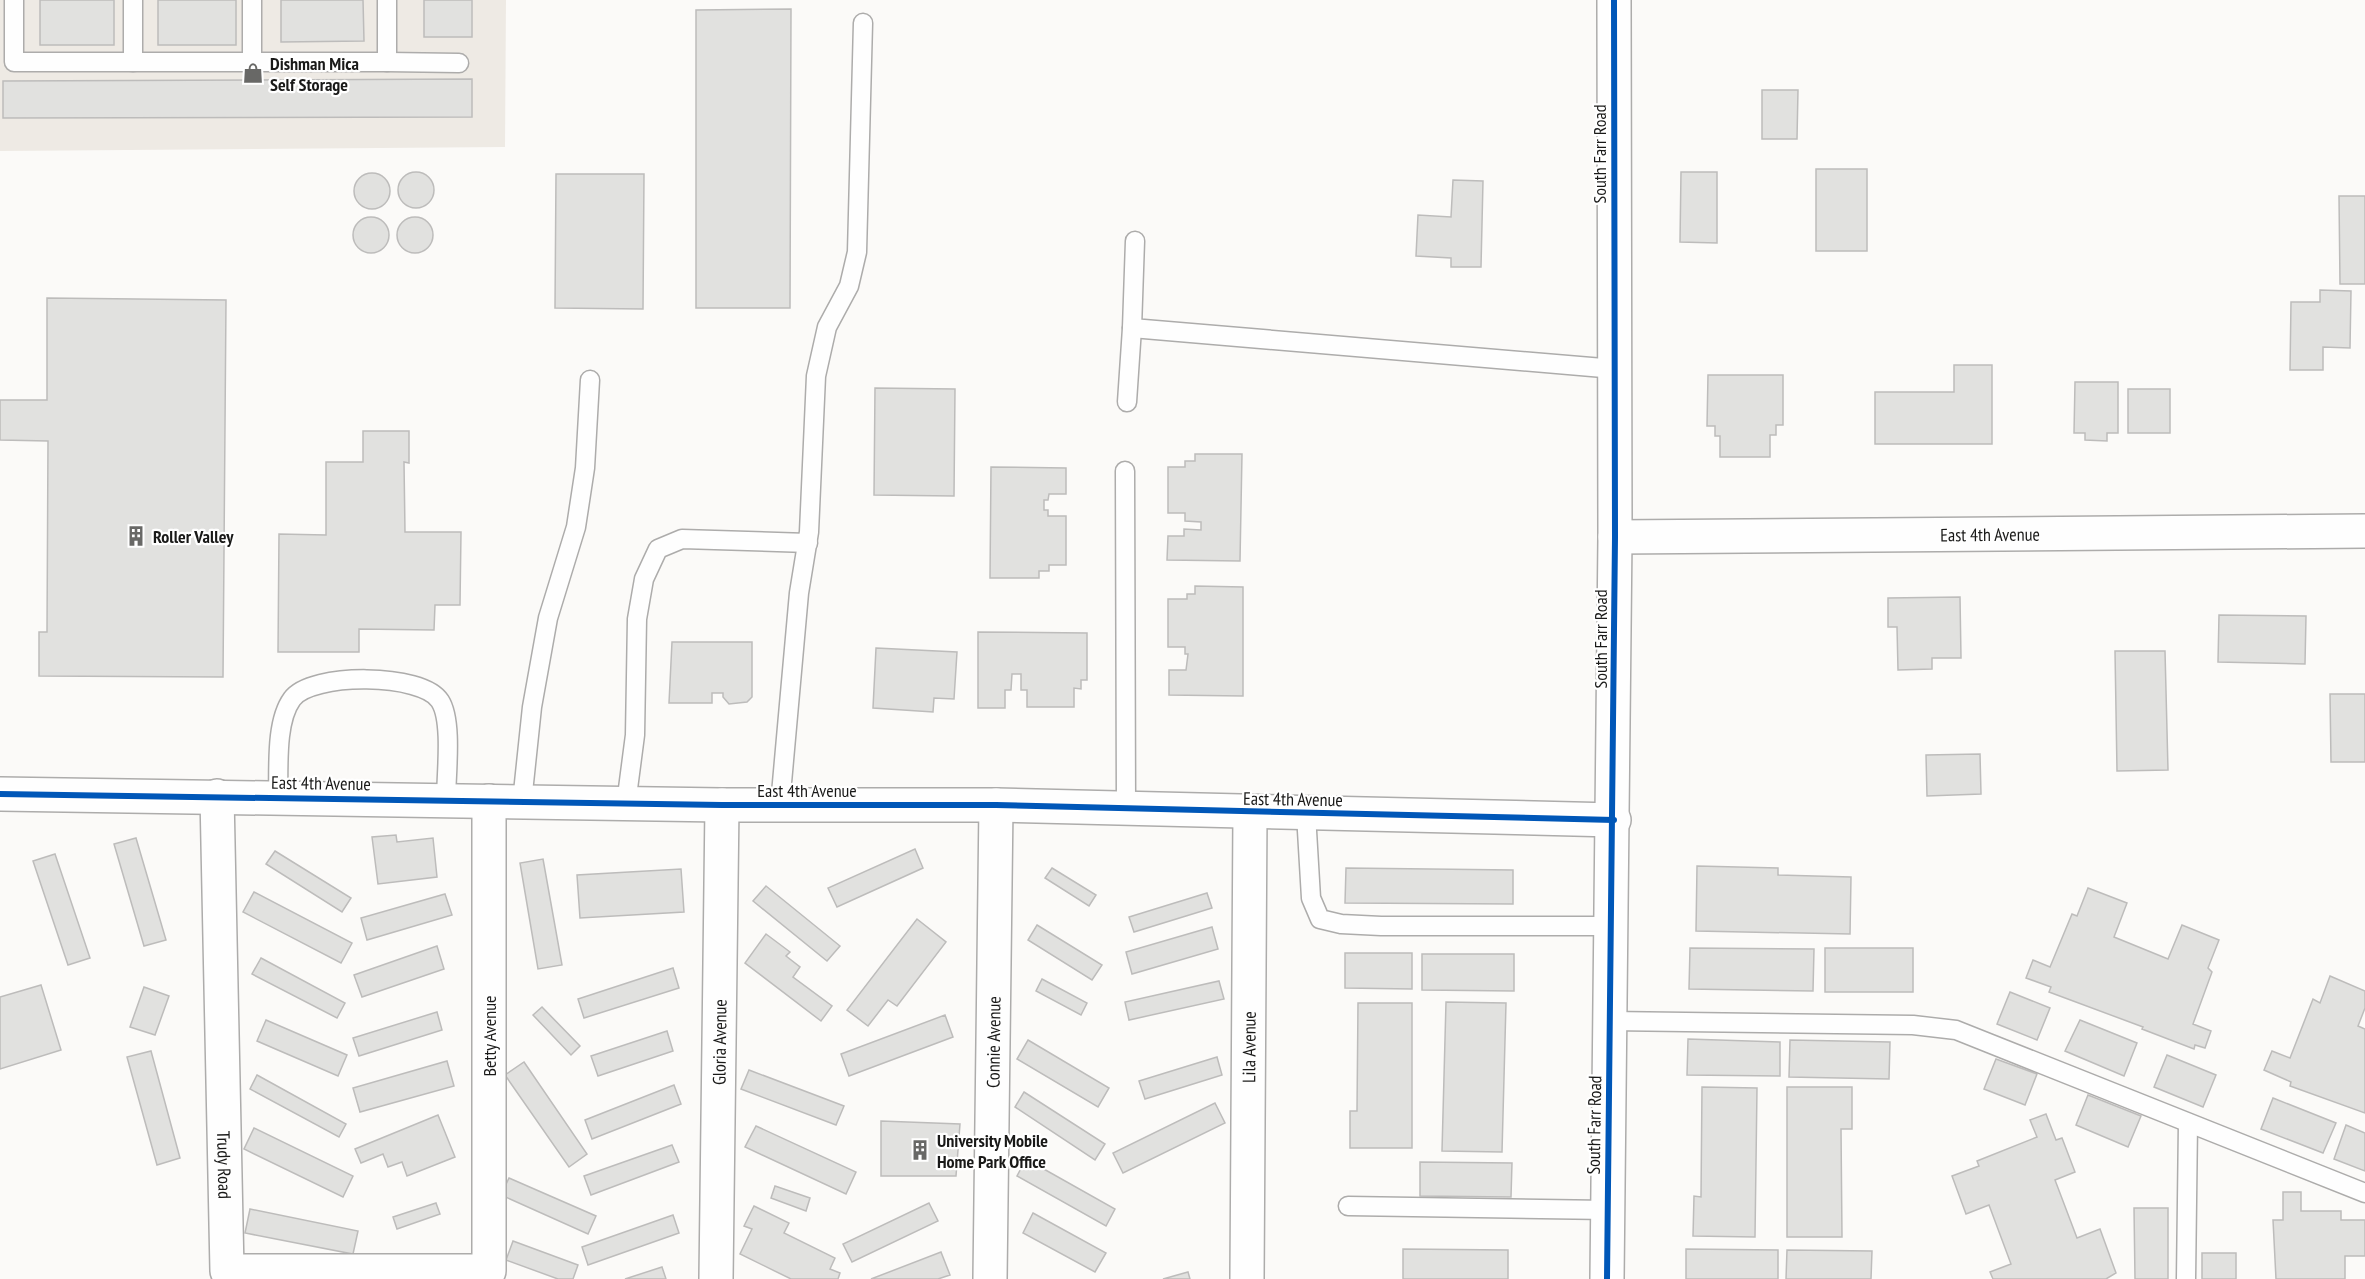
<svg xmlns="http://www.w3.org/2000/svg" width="2365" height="1279" font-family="'PT Sans Narrow',sans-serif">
<rect width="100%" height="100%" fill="#fbfaf8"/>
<!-- built -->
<path fill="#eeeae4" d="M0 0H506L505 147 0 151Z"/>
<!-- building -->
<g fill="#e1e1df" stroke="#bdbcbb" stroke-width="1.5">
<rect x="40" y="0" width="74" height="45"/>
<rect x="158" y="0" width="78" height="45"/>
<path d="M281 0H363L364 41 281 42Z"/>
<rect x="424" y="0" width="48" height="37"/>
<path d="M791 9 790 308H696V10Z"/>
<path d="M472 79V117L3 118V81Z"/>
<path d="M1762 90H1798L1797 139H1762Z"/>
<rect x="1816" y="169" width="51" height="82"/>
<circle cx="416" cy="190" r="18"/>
<path d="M1681 172H1717V243L1680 242Z"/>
<circle cx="372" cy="191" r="18"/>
<path d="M556 174H644L643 309 555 308Z"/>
<path d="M1453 180 1483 181 1481 267H1451V258L1416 256 1418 215 1451 217Z"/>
<path d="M2339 196H2365V284H2340Z"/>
<circle cx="371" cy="235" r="18"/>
<circle cx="415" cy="235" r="18"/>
<path d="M2320 290 2351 291 2350 348 2323 347V370H2290L2291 302H2320Z"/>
<path d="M47 298 226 300 223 677 39 676V632H47L48 441 0 440V400H47Z"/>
<path d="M1954 365H1992V444H1875V392H1954Z"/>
<path d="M1708 375H1783V425H1776V435H1770V457H1720V436H1715V426H1707Z"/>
<path d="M2075 382H2118V433H2107V441L2085 440V433H2074Z"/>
<path d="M875 388 955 389 954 496 874 495Z"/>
<rect x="2128" y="389" width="42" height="44"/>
<path d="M363 431H409V463L404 462 405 532H461L460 605H435L434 630 359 629V652H278L279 534 326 535V462H363Z"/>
<path d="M1195 454H1242L1240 561 1167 560 1168 536H1184V529L1201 530V522L1185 521V513H1168V467H1185V461H1195Z"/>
<path d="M991 467 1066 468V494H1049L1048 500H1044V510H1048V516H1066V565H1049V571H1039V578H990Z"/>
<path d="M1195 586 1243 587V696L1169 695V670H1186L1188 654H1185V647H1168V599H1187V594H1195Z"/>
<path d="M1960 597 1961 658H1932V669L1898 670 1897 627H1888V598Z"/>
<path d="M2219 615 2306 616 2305 664 2218 662Z"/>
<path d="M978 632 1087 633V680H1081V689L1074 688V707H1027V690H1021V674H1012L1011 690H1005V708H978Z"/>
<path d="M672 642H752V697L747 702 729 704 723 697V693H712V703H669Z"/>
<path d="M876 648 957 652 954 699 934 698 933 712 873 708Z"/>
<path d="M2115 651H2165L2168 770 2117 771Z"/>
<path d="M2330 694H2365V762H2331Z"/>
<path d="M1980 754 1981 794 1927 796 1926 755Z"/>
<path d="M396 835 397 842 433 838 437 877 378 884 372 837Z"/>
<path d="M136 838 166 940 144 946 114 844Z"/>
<path d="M915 849 923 868 837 907 828 888Z"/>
<path d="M275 851 351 898 342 912 266 864Z"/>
<path d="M55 854 90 958 68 965 33 861Z"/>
<path d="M543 859 562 965 538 969 520 863Z"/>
<path d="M1697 866 1778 868V875L1851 877 1850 934 1696 931Z"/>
<path d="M1052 868 1096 895 1089 906 1045 878Z"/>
<path d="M1346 868 1513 870V904L1345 903Z"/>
<path d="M681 869 684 912 580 918 577 875Z"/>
<path d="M766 886 840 946 827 961 753 901Z"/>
<path d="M2088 888 2127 903 2114 937 2168 959 2182 925 2219 940 2208 968 2212 972 2193 1024 2211 1031 2205 1048 2195 1045 2194 1049 2142 1029 2143 1027 2049 992 2051 987 2026 978 2033 960 2050 967 2072 914 2077 916Z"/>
<path d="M254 892 352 943 341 963 243 912Z"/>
<path d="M1207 893 1212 908 1134 932 1129 917Z"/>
<path d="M445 894 452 915 367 940 361 918Z"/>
<path d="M917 919 946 942 897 1006 888 1000 868 1026 847 1010Z"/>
<path d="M1037 925 1102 965 1092 980 1028 940Z"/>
<path d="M1212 927 1218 949 1132 974 1126 952Z"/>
<path d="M766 934 790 952 786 956 800 967 793 977 832 1006 821 1021 745 963Z"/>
<path d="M437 946 444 969 362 997 354 975Z"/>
<path d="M1690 948 1814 949 1813 991 1689 989Z"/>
<rect x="1825" y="948" width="88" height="44"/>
<path d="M1345 953H1412V989L1345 988Z"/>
<path d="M1422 954H1514V991L1422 990Z"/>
<path d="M261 958 345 1003 337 1018 252 974Z"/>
<path d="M673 968 679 988 584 1018 578 999Z"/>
<path d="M2330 976 2365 991V1008L2358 1026 2365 1029V1113L2290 1086 2291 1082 2264 1070 2272 1051 2290 1058 2313 999 2320 1003Z"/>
<path d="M1042 979 1087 1003 1081 1015 1036 991Z"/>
<path d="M1219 981 1224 999 1129 1020 1125 1002Z"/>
<path d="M41 985 61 1050 0 1069V997Z"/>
<path d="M144 987 169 996 155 1035 130 1027Z"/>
<path d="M2010 992 2050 1008 2037 1040 1997 1024Z"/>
<path d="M1446 1002 1506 1003 1502 1152 1442 1151Z"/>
<path d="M1358 1003H1412V1148H1350V1111H1357Z"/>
<path d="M542 1007 580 1046 571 1055 533 1015Z"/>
<path d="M437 1012 442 1030 359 1056 353 1038Z"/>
<path d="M945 1015 953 1037 849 1076 841 1054Z"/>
<path d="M266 1020 347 1055 338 1076 257 1041Z"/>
<path d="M2080 1020 2137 1043 2124 1076 2065 1051Z"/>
<path d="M667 1031 673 1051 598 1076 591 1056Z"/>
<path d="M1688 1039 1780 1042V1076L1687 1075Z"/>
<path d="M1028 1040 1109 1088 1098 1107 1017 1059Z"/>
<path d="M1790 1040 1890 1042 1889 1079 1789 1077Z"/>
<path d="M151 1051 180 1158 157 1165 127 1057Z"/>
<path d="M2167 1055 2216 1075 2203 1107 2154 1087Z"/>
<path d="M1217 1057 1222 1075 1145 1099 1139 1081Z"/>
<path d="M1996 1059 2037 1074 2025 1105 1984 1089Z"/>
<path d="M447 1061 454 1086 360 1112 353 1088Z"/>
<path d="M524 1062 587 1154 569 1167 505 1075Z"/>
<path d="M749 1070 844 1106 836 1125 741 1089Z"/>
<path d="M257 1075 346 1124 339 1137 250 1089Z"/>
<path d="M674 1085 681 1104 592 1139 585 1120Z"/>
<path d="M1702 1087 1757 1088 1755 1237 1693 1236 1694 1196 1701 1197Z"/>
<path d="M1787 1087H1852V1129H1841L1842 1237H1787Z"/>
<path d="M1024 1092 1105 1144 1095 1160 1015 1107Z"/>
<path d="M2088 1095 2141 1116 2128 1147 2076 1125Z"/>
<path d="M2273 1098 2336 1123 2323 1153 2261 1129Z"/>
<path d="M1215 1103 1225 1123 1123 1173 1113 1153Z"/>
<path d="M2046 1114 2056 1140 2062 1138 2075 1172 2055 1180 2077 1238 2100 1229 2116 1273 2106 1279H1993L1990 1272 2011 1264 1989 1205 1966 1214 1952 1176 1979 1166 1977 1161 2037 1137 2030 1120Z"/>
<path d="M438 1115 455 1157 407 1176 402 1162 388 1167 383 1154 361 1163 355 1149Z"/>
<path d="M881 1121 960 1124 956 1176H881Z"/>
<path d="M2346 1125 2365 1133V1171L2334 1159Z"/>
<path d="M756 1126 856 1172 846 1194 745 1147Z"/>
<path d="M254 1128 353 1176 343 1197 244 1149Z"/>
<path d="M672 1145 679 1162 591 1195 584 1176Z"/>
<path d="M1026 1159 1115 1209 1106 1226 1017 1176Z"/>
<path d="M1420 1162 1512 1163 1511 1197 1420 1196Z"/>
<path d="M509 1178 596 1216 588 1234 501 1195Z"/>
<path d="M775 1186 810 1198 806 1211 771 1198Z"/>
<path d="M2283 1192H2301V1211H2341V1220H2365V1256H2345V1279H2276L2273 1220H2283Z"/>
<path d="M436 1203 440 1214 397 1229 393 1217Z"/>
<path d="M929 1203 938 1221 852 1262 843 1244Z"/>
<path d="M754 1206 789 1223 784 1233 835 1258 830 1269 840 1273 838 1279H791L740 1254 752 1229 744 1226Z"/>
<path d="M2134 1208H2168V1279H2135Z"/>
<path d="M250 1209 358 1231 353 1254 245 1233Z"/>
<path d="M1033 1213 1106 1253 1095 1272 1023 1233Z"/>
<path d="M673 1215 679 1233 588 1265 582 1247Z"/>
<path d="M513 1241 578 1265 573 1279H558L506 1260Z"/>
<path d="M1403 1249 1508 1250V1279H1403Z"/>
<path d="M1686 1249 1778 1250V1279H1686Z"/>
<path d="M1787 1250 1872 1251 1871 1279H1786Z"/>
<path d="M941 1252 950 1275 938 1279H871Z"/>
<rect x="2202" y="1253" width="34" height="26"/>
<path d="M662 1267 666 1279H625Z"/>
<path d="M1188 1272 1190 1279H1163Z"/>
</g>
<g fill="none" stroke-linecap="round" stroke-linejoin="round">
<!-- service casing -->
<g stroke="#adacab" stroke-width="21">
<g id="service">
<path d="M14 0V62H387V0"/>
<path d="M133 0V62"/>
<path d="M252 0V62"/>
<path d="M387 62 459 63"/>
<path d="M1135 241 1132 328 1615 369"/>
<path d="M1127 402 1132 328"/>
<path d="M1125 471 1126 809"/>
<path d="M278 798C279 770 275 722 292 699 311 672 423 673 440 701 453 721 446 776 446 800"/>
<path d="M522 802 532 707 548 618 576 527 585 468 590 380"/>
<path d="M626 804 635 735 637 619 644 579 658 549 682 539 808 543"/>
<path d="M780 805 799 593 809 532 816 376 827 327 849 286 857 252 863 23"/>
<path d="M1306 814 1311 898 1320 919 1341 924 1381 926H1612"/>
<path d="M1610 1021 1913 1025 1956 1030 2365 1193"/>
<path d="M1348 1206 1608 1210"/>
<path d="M2186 1279 2188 1123"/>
</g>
</g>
<!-- minor casing -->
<g stroke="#adacab" stroke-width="36">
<g id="minor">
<path id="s1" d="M217 796 227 1271H489V801"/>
<path id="s2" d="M716 1279 722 805"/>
<path id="s3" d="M990 1279 996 805"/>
<path id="s4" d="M1247 1279 1250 813"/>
</g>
</g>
<!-- tertiary casing -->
<g stroke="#adacab" stroke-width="36">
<g id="tertiary">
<path id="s5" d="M1615 537 2365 531"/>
<path d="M0 794 722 805H996L1614 820"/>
<path d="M1607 1279 1615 537 1614 0"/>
</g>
</g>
<!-- service -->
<use href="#service" stroke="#fefefe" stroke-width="18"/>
<!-- minor -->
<use href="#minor" stroke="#fefefe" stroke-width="33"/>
<!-- tertiary -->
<use href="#tertiary" stroke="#fefefe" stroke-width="33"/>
<!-- cycleway casing -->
<g stroke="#fff" stroke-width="10">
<g id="cycleway">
<path d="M0 794 722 805H996L1614 820"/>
<path d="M1607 1279 1615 537 1614 0"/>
</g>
</g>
<!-- cycleway -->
<use href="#cycleway" stroke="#0057b8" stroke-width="6"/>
</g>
<!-- icons -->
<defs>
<g id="shop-bare" transform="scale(1.62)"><path d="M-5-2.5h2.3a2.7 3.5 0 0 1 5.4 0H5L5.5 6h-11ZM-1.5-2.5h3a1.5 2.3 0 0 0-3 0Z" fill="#686866" stroke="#fff" stroke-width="2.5" paint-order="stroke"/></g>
<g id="building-bare" transform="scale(1.62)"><path d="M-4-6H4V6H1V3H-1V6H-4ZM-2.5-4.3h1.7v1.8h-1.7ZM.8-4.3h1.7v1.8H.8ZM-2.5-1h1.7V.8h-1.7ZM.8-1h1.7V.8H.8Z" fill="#686866" stroke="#fff" stroke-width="2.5" paint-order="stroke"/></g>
</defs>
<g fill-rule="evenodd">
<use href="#shop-bare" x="253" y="73"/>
<use href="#building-bare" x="136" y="536"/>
<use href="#building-bare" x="920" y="1150"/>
</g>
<g text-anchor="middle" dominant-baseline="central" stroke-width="4.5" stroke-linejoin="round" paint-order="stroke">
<!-- poi labels -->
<g font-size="18" font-weight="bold" fill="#191918" stroke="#fff" text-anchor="start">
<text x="270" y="63">Dishman Mica<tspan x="270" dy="21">Self Storage</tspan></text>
<text x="153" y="536">Roller Valley</text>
<text x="937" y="1140">University Mobile<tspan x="937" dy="21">Home Park Office</tspan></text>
</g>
<!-- street labels -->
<g font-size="18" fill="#191918" stroke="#fff">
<text transform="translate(1599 154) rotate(-90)">South Farr Road</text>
<text stroke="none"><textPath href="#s5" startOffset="375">East 4th Avenue</textPath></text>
<text transform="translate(1600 639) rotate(-90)">South Farr Road</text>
<text transform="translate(321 783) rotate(1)">East 4th Avenue</text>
<text x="807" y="790">East 4th Avenue</text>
<text transform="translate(1293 799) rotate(1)">East 4th Avenue</text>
<text transform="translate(489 1036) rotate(-90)">Betty Avenue</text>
<text stroke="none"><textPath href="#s2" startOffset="237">Gloria Avenue</textPath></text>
<text stroke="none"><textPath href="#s3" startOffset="237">Connie Avenue</textPath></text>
<text stroke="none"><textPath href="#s4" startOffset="232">Lila Avenue</textPath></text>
<text transform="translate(1594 1125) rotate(-89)">South Farr Road</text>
<text stroke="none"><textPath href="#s1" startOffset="369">Trudy Road</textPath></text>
</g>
</g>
</svg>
